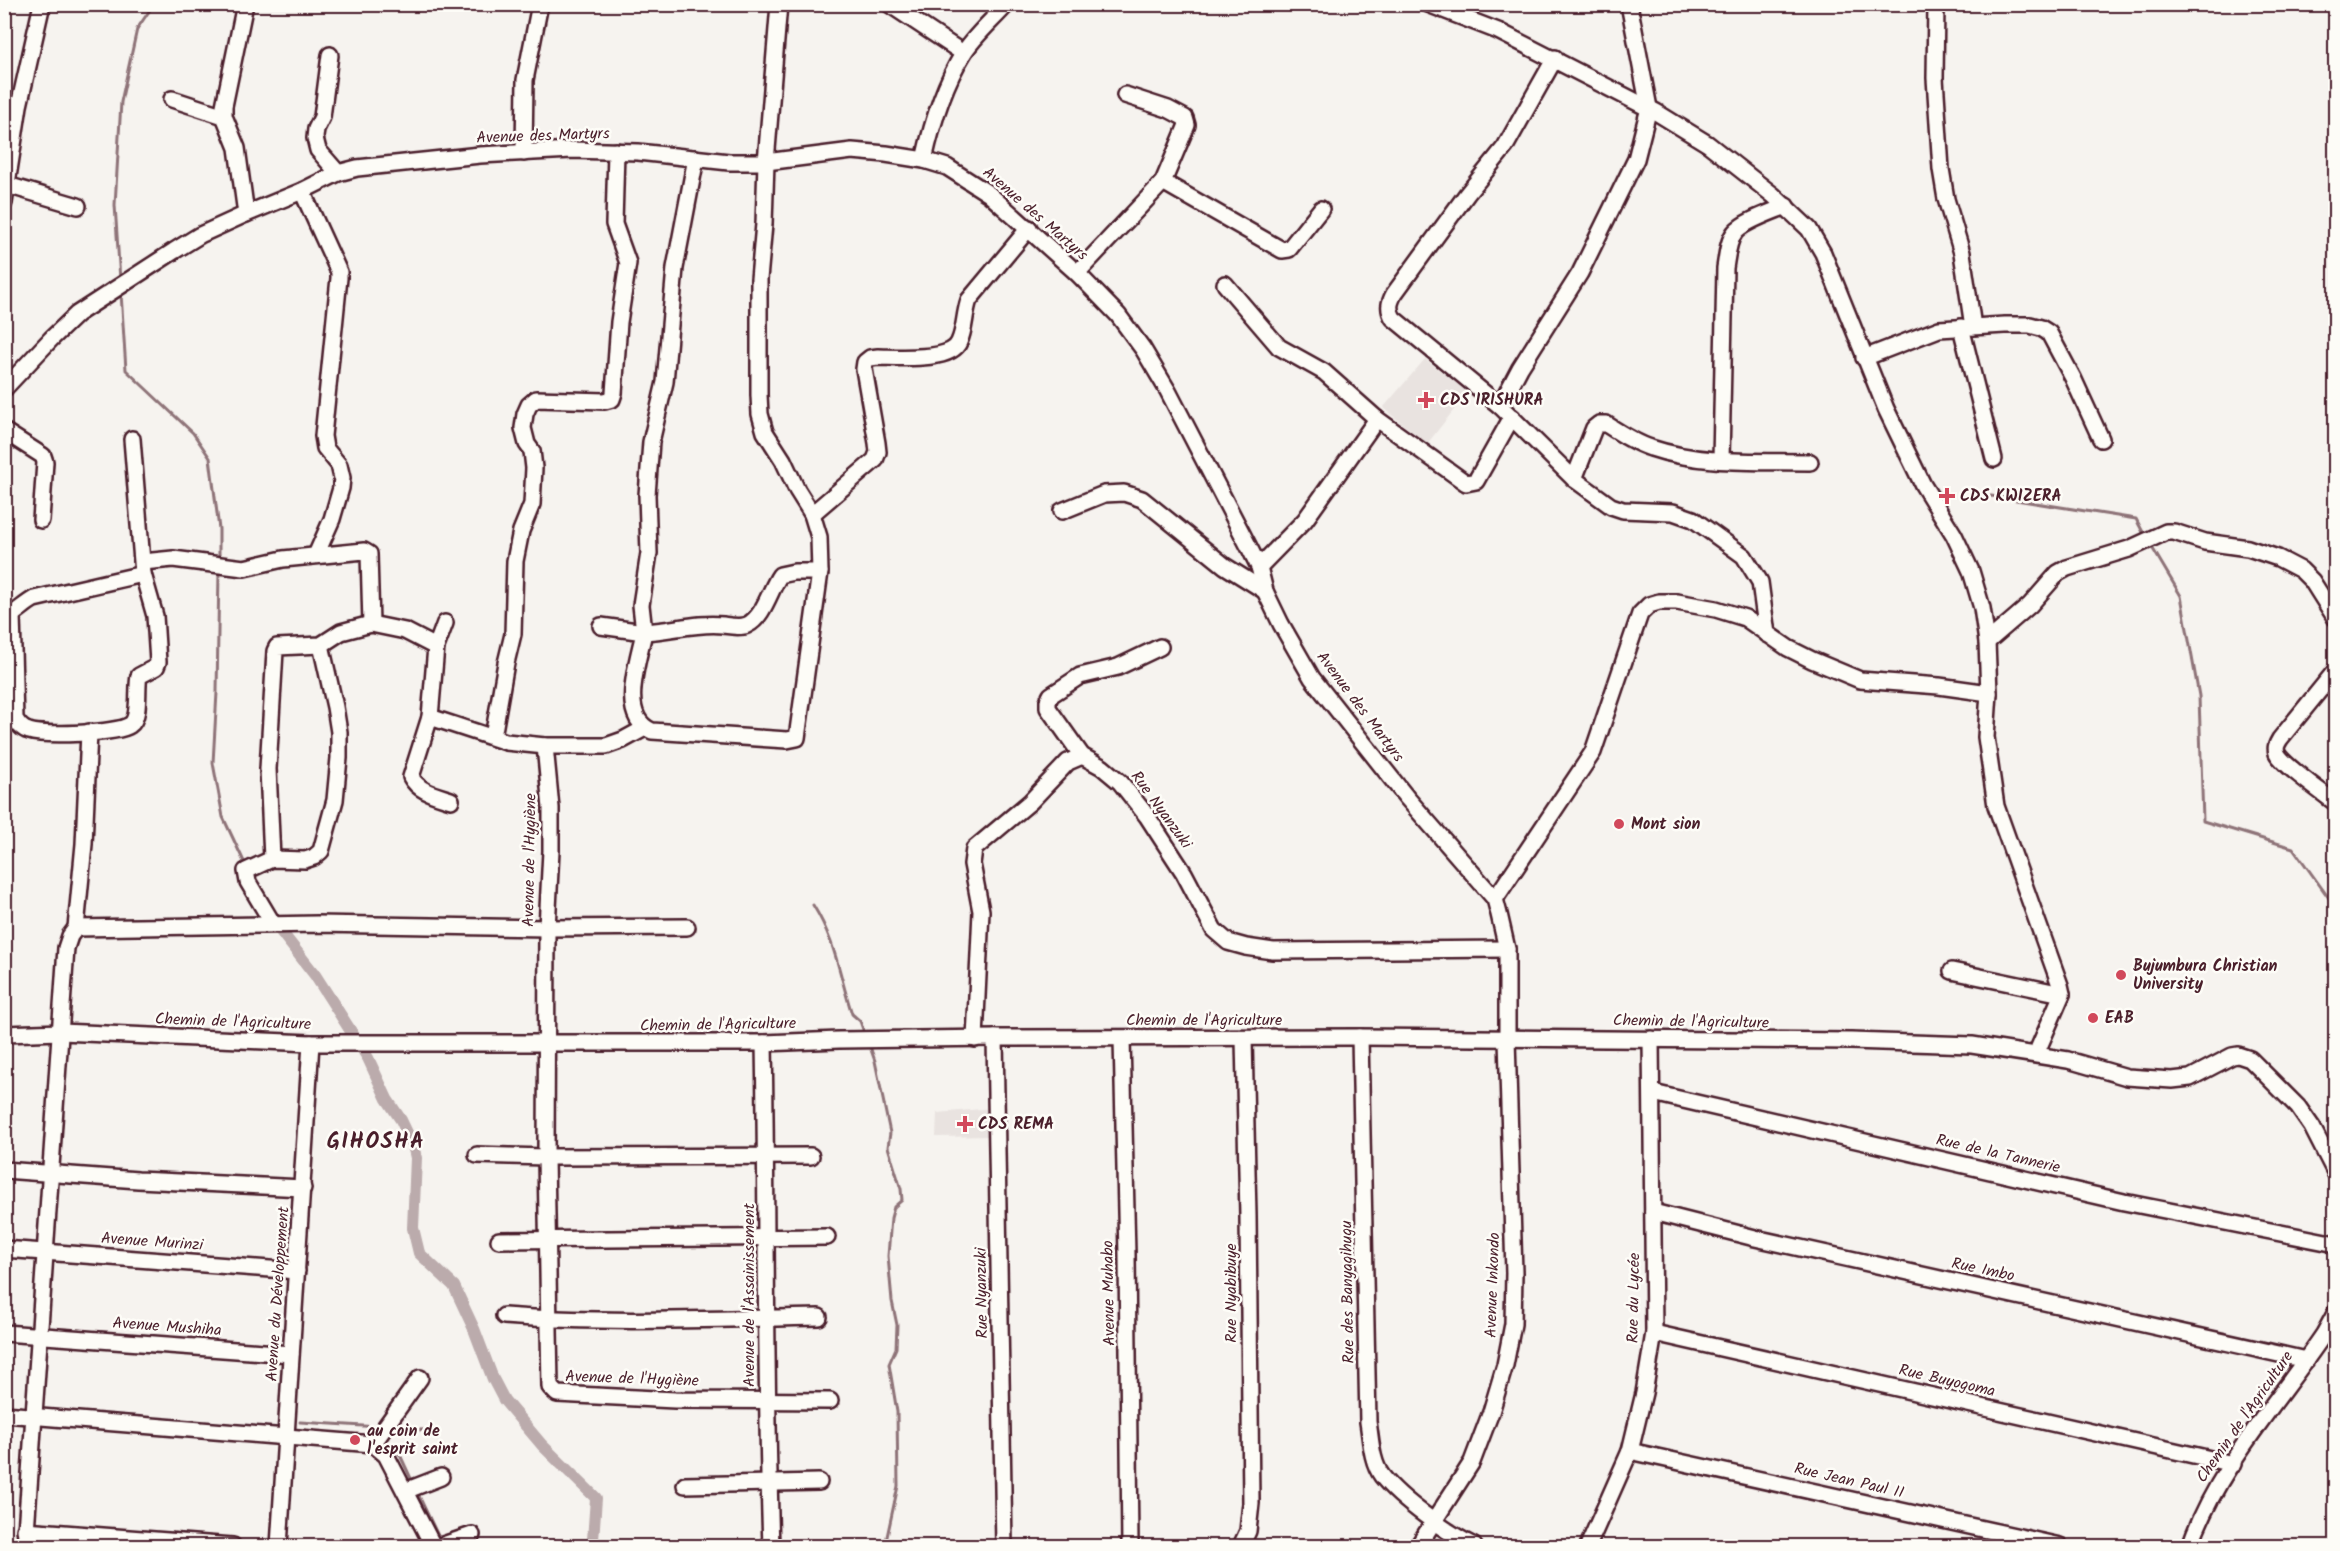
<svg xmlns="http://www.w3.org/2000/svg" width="2340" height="1551" font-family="Kalam,sans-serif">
<rect width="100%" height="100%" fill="#f6f3ef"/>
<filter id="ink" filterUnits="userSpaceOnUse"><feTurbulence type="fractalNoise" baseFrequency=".0167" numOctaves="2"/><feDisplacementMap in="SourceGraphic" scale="12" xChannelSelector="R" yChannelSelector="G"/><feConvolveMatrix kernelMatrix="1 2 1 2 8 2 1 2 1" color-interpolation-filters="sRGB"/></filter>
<g filter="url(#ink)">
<!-- built -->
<g fill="#e9e3e0">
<path d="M1425 359 1468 392 1427 444 1383 408Z"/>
<path d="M993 1108 994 1136 936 1137 937 1113Z"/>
</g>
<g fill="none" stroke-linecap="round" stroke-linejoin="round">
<!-- stream -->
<g stroke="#8e7378" stroke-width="3">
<path d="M120 280 115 205 121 102 137 29 154 4"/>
<path d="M121 293 126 370 193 433 210 458 219 529V561"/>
<path d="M1991 496 2136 519 2145 536"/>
<path d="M2150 544 2181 596 2199 696 2203 821 2293 848 2336 908"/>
<path d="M219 570 217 692 213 763 223 817 246 866"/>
<path d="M813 905C836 942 839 974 852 1014L860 1021 865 1035"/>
<path d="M869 1044 875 1061 890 1133 888 1147 901 1189 902 1200 894 1207 891 1218 888 1256 892 1301 897 1325 896 1348 889 1364 897 1412 898 1486 885 1546"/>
<path d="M300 1422 379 1427"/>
<path d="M392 1428 439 1431"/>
<path d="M395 1444 413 1483"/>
<path d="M417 1492 440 1540"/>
</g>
<!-- canal -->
<path stroke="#bbabac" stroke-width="12" d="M272 920 315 975 368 1058 387 1099 401 1120 413 1145 416 1158 413 1228 419 1253 454 1286 474 1329 493 1379 504 1400 542 1445 596 1498 593 1540 596 1546"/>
<!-- minor casing -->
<g stroke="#4a1f2b" stroke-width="20">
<g id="minor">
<path d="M245 4 224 106V116L237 148 246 214"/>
<path d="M889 4 963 53"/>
<path d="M1428 4 1498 31 1656 112 1708 144 1773 195 1809 229 1823 253 1886 409 1923 485 1954 535 1971 571 1982 608 1987 642 1989 693 1986 737 1996 806 2060 985 2062 994 2036 1054"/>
<path d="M1936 4 1935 78 1941 169 1946 199 1962 253 1973 327"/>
<path d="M330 55 322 117 316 129 315 138 318 150 338 173"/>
<path d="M1555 58 1505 147 1467 194 1394 294C1389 303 1388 309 1393 318L1500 406 1574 479 1611 506 1623 510 1673 512 1693 519 1744 556 1760 582 1767 634"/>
<path d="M172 99 224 116"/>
<path d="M524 153 525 80 540 4"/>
<path d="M696 158 675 268 665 382 651 442 647 495 649 553 641 605 644 632C671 631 697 622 723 625 730 626 740 628 747 625 764 617 770 589 780 575L794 572H820"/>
<path d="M924 160C932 124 943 86 963 54 974 36 993 20 1007 4"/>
<path d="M1163 182 1282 250 1289 249 1321 209"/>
<path d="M7 185 78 206"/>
<path d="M302 191 339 272V278L323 436 325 448 339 465 342 478 341 488 332 519 316 555"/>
<path d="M4 203 19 106 42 4"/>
<path d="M1077 273 1163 182 1187 125 1185 118 1168 109 1125 95"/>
<path d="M1225 284 1279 347 1324 372 1377 419 1466 483 1476 481 1512 417"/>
<path d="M1961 327 1994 459"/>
<path d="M1864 358 1939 329 2005 325H2030L2041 328 2049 333 2073 378 2101 439"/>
<path d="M4 389 51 339 77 314 174 251 200 235 246 214 302 191 338 173 357 168 480 155 572 150 638 152 729 162H766L852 151 886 154 924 160 947 167 989 194 1077 273 1118 315 1143 349 1168 391 1249 547 1259 567 1265 591 1281 624 1312 678 1407 798 1495 899 1499 914 1507 949V1039L1514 1273 1513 1324 1505 1365 1491 1412 1472 1462 1418 1546"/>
<path d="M1500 406 1520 368 1580 273 1636 159 1649 108 1629 4"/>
<path d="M4 431 43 456 45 462 41 520"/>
<path d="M1721 460 1725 268C1727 256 1728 241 1735 232 1744 221 1772 212 1786 206"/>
<path d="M1574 479 1594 428 1599 424H1606C1620 433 1635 443 1651 448 1701 465 1758 461 1810 462"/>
<path d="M1062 511 1104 494 1124 493 1142 499 1225 566 1265 591"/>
<path d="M812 514 875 460 878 452 877 443 864 369 865 362 870 358 878 357C897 357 951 362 959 342 965 330 964 314 969 300L1029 228"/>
<path d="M143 562 173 559 244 568 283 559 364 551 369 554 371 624"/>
<path d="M1259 567 1305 520 1377 419"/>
<path d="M12 615 15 719C19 725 22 729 29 731 44 736 117 734 130 725 141 718 136 688 139 676L156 667 158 662 155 616 143 574 132 439"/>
<path d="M4 619C16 614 23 605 34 599L143 574"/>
<path d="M601 626 644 632C639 659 617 717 652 731L787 740 797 738 820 572 819 537 812 514 797 490 783 460 765 432 760 414 759 395V279L764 224 766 162 779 4"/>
<path d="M1987 642 2030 605 2058 573 2067 568 2129 549 2166 532H2174L2205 542 2248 548 2278 558 2301 570 2312 581 2336 619"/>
<path d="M436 647 430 717 411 777C419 792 436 795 451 800"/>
<path d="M1160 647 1118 667 1080 676 1051 695 1048 701V708L1082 756 1102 767 1120 782 1147 816 1184 873 1214 930 1228 942 1246 947 1273 951 1507 949"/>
<path d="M2336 670 2280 739C2277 744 2275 747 2277 753 2282 764 2324 794 2336 803"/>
<path d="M430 717 506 742 545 746H606L623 740 645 728"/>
<path d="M493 737 506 663 513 634 515 561 521 531 532 504 534 468 532 451 527 444 523 428 525 414 529 405 536 399 605 401 612 399 614 393 619 322 628 263 614 224 616 151"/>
<path d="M545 746 551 808V851L547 928 546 1157 550 1387 557 1394 675 1400 830 1401"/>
<path d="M272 859 268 769 275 651 277 647 321 645 341 632 371 624 405 631 436 647 445 623"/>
<path d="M1495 899 1593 752 1640 614 1649 605 1659 602H1677L1716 609 1745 618 1788 648 1812 660 1860 680 1939 686 1989 693"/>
<path d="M273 924 248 882 246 871 272 859 305 860 314 857 321 851 335 800 339 758V732L335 707 321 645"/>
<path d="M76 928 84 844 89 732"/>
<path d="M1952 971 2062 994"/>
<path d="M4 1034 61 1032 311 1043H764L839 1040 995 1038 1360 1037 1851 1041 1972 1045 2068 1060 2127 1077 2172 1080 2190 1078 2232 1056 2238 1055 2250 1059 2298 1107 2312 1127 2336 1174"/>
<path d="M1360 1037 1368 1422C1371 1439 1371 1461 1382 1476 1401 1500 1447 1533 1474 1546"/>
<path d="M995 1038 1004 1546"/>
<path d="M975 1039 981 911 972 864 974 849 1030 802 1068 762 1082 756"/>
<path d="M1122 1039 1127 1255 1130 1546"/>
<path d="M764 1043C767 1211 765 1379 771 1546"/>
<path d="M1653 1093 2124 1202 2336 1244"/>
<path d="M477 1155 546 1157 811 1156"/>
<path d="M4 1170 138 1180 303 1188"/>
<path d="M1653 1212 1755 1238 2306 1360"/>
<path d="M499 1240 827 1237"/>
<path d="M4 1249 297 1271"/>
<path d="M504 1316C609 1324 714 1319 819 1317"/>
<path d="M4 1333 291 1354"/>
<path d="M1654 1333 2233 1464"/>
<path d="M4 1414 373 1444 386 1455 433 1546"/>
<path d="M373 1444 420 1378"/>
<path d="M1630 1451 2060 1546"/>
<path d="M685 1485 819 1482"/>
<path d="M405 1491 441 1477"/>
<path d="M25 1530 233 1546"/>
<path d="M25 1546 66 948 70 936 76 928 317 924 547 928 687 927"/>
<path d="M279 1546 311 1043"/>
<path d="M440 1546 472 1535"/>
<path d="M1241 1546 1248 1531 1251 1503 1248 1216 1244 1039"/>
<path d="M1588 1546 1630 1451 1644 1393 1654 1333 1651 1039"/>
<path d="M2190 1546C2216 1469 2278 1402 2324 1334L2336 1312"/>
</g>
</g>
<!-- minor -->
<use href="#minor" stroke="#fdfcf7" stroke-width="15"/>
</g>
</g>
<!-- markers -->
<g fill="#d1495b" stroke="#fdfcf7" stroke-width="2">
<path d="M1423 391h6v6h6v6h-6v6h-6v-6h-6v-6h6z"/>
<path d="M1944 487h6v6h6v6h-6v6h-6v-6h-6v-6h6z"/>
<circle cx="1619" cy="824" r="6"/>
<circle cx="2121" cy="975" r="6"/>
<circle cx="2093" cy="1018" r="6"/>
<path d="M962 1115h6v6h6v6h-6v6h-6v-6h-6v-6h6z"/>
<circle cx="355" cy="1440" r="6"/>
</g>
<g text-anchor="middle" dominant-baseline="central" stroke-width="5" stroke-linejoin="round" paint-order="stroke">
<!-- street labels -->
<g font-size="16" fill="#4a1f2b" stroke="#fdfcf7">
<text transform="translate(543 136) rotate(-2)">Avenue des Martyrs</text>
<text transform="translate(1035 214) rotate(41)">Avenue des Martyrs</text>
<text transform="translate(1360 707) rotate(53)">Avenue des Martyrs</text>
<text transform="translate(1161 810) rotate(54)">Rue Nyanzuki</text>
<text transform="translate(530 860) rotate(-89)">Avenue de l'Hygiène</text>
<text x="1204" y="1020">Chemin de l'Agriculture</text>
<text transform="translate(233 1022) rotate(2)">Chemin de l'Agriculture</text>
<text transform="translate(1691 1022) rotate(1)">Chemin de l'Agriculture</text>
<text transform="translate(718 1025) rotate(-1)">Chemin de l'Agriculture</text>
<text transform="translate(1998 1154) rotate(13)">Rue de la Tannerie</text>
<text transform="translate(152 1242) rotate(4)">Avenue Murinzi</text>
<text transform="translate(1983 1270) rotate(12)">Rue Imbo</text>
<text transform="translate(1493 1285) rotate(-88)">Avenue Inkondo</text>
<text transform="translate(1348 1292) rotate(-91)">Rue des Banyagihugu</text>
<text transform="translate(982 1293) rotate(-91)">Rue Nyanzuki</text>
<text transform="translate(1109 1293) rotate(-91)">Avenue Muhabo</text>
<text transform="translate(1231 1293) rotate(-90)">Rue Nyabibuye</text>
<text transform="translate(278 1294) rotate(-86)">Avenue du Développement</text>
<text transform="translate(749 1295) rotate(-90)">Avenue de l'Assainissement</text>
<text transform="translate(1634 1298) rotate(-89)">Rue du Lycée</text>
<text transform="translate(167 1327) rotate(4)">Avenue Mushiha</text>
<text transform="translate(632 1379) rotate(2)">Avenue de l'Hygiène</text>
<text transform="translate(1947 1381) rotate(13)">Rue Buyogoma</text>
<text transform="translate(2245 1417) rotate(-55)">Chemin de l'Agriculture</text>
<text transform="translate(1849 1481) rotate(13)">Rue Jean Paul II</text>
</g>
<!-- poi labels -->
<g font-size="16" font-weight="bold" fill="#4a1f2b" stroke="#fdfcf7" text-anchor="start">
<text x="1440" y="400">CDS IRISHURA</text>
<text x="1960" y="496">CDS KWIZERA</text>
<text x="1631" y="824">Mont sion</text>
<text x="2133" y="966">Bujumbura Christian<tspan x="2133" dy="18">University</tspan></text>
<text x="2105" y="1018">EAB</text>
<text x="978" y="1124">CDS REMA</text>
<text x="367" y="1431">au coin de<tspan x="367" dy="18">l'esprit saint</tspan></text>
</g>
<!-- district labels -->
<g font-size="22" font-weight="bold" letter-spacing="1.5" fill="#4a1f2b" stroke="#fdfcf7">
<text x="376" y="1142">GIHOSHA</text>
</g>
</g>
<!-- margin -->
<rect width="2340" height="1551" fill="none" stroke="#fdfcf7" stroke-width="24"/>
<rect x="12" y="12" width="2316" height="1527" fill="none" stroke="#4a1f2b" stroke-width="2" filter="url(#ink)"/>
</svg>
